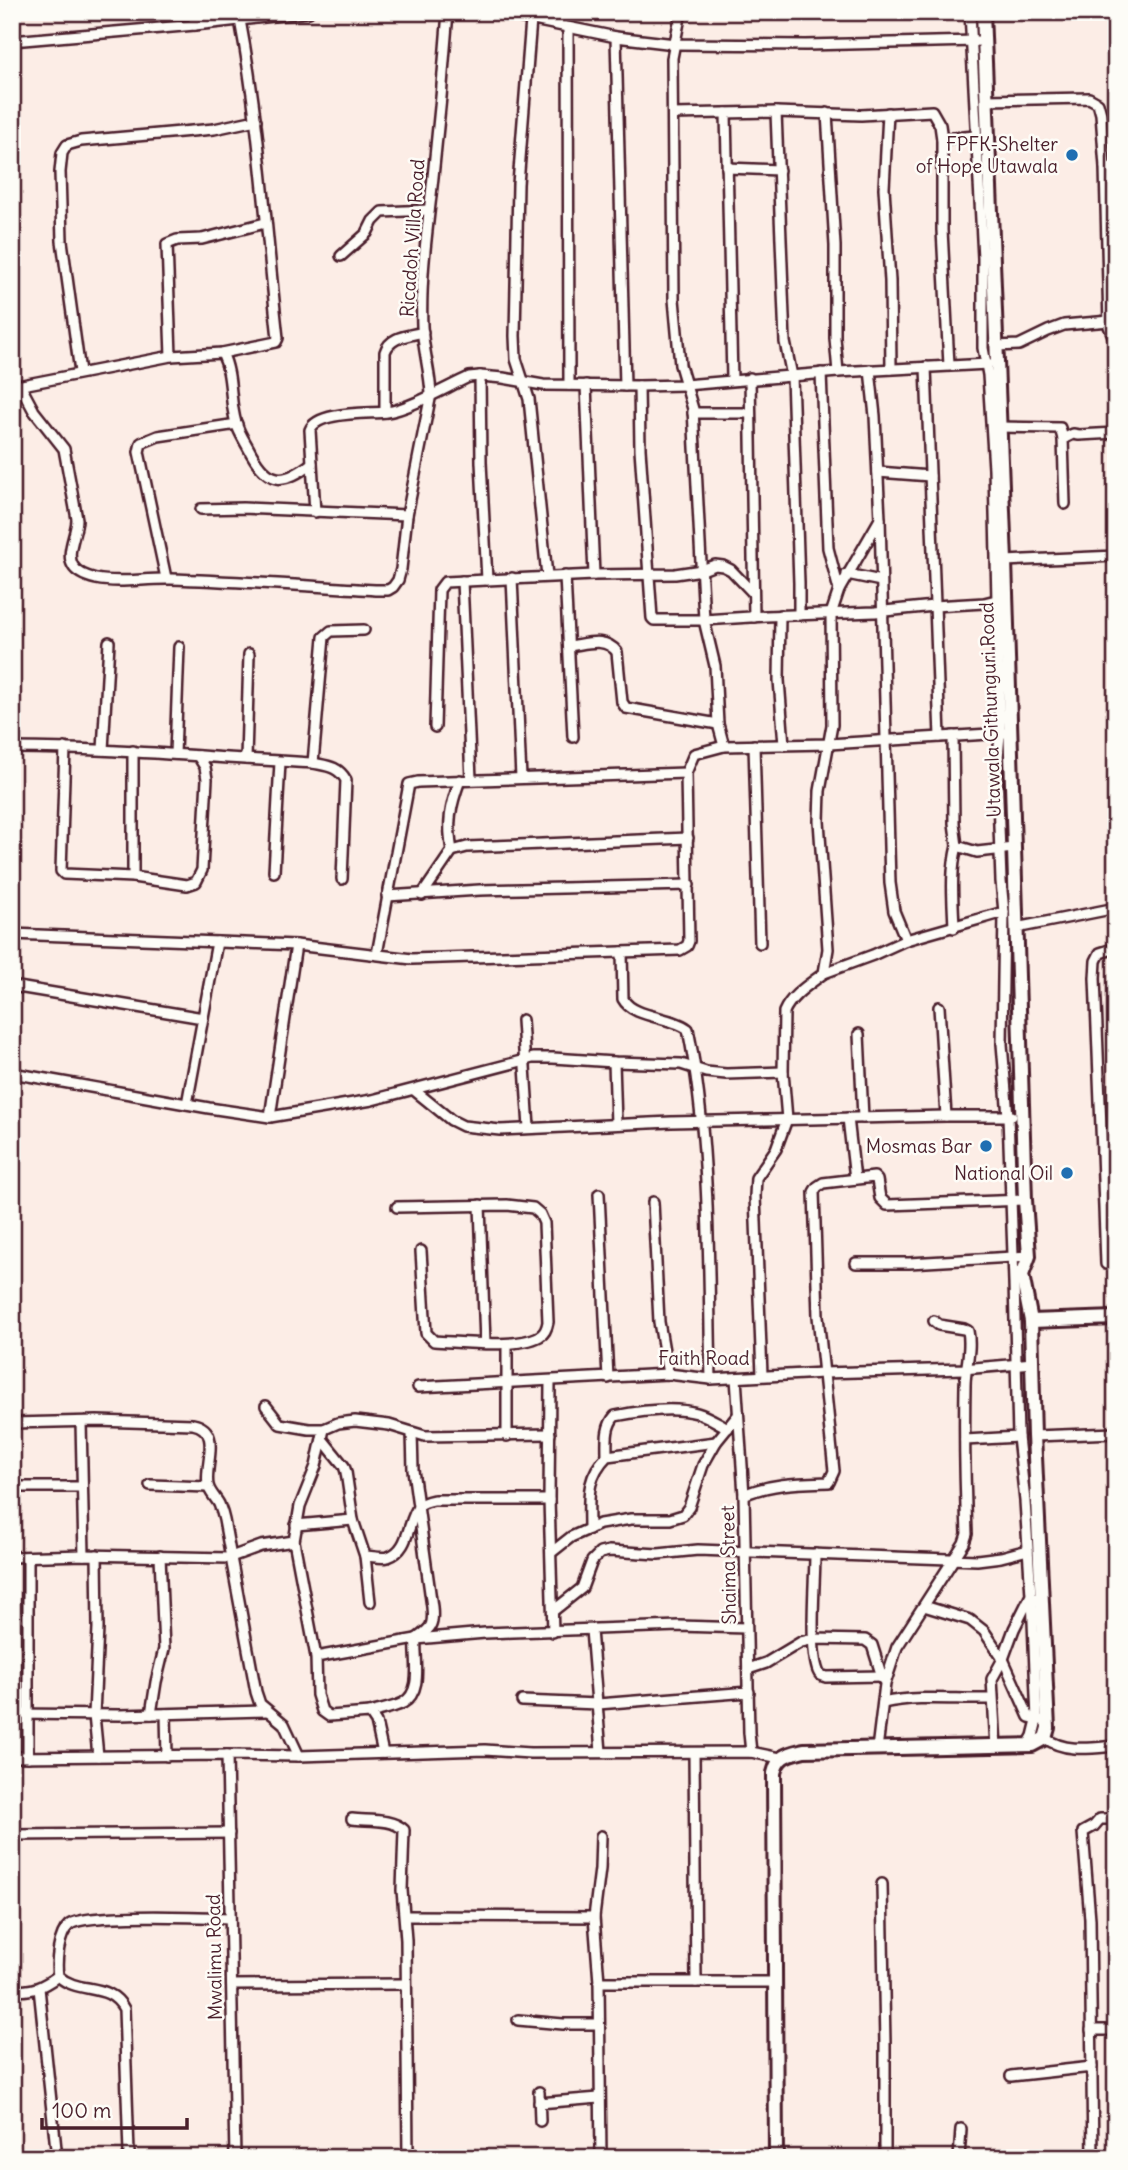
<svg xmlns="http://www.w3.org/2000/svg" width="1128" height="2170" font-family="Delius,sans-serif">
<rect width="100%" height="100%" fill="#fcede6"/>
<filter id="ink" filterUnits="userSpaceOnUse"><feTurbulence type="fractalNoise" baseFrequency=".0143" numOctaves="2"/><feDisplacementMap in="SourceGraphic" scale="14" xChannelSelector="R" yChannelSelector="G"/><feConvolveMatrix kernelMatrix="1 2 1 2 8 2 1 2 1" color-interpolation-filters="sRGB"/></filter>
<g filter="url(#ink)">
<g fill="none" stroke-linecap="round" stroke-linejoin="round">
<!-- street casing -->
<g stroke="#4a1f2b" stroke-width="14">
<g id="street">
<path d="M193 12 195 25"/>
<path d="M495 12 616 37 675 44 806 45 977 41"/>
<path d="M681 12 672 58 674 299 680 365 693 409 704 620 715 666 718 724 724 746"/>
<path d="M970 12 983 258V348L988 375 994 469 1000 734 997 771 1001 881 1004 912 1002 1044 1008 1116 1014 1282 1018 1437 1025 1501 1031 1595 1014 1629 1003 1659 992 1679 996 1747"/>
<path d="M531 20 518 184 515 336 516 359 529 399 547 576"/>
<path d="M568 29 569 385"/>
<path d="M616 37 625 386"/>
<path d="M12 41 195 25 309 12"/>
<path d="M986 100 1089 98 1098 103 1101 114 1105 167 1109 326 1116 343"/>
<path d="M776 112 785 342 792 376 799 583V615"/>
<path d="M726 113 732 380"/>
<path d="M827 113 835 246V338L838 372"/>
<path d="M888 113 884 188 890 281 891 369"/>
<path d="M673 114 776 112 861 115 932 111 940 125 942 139"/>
<path d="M1105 167 1116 168"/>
<path d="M727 168 779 170"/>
<path d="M341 256 367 233 373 221 382 212 429 210"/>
<path d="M996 346 1019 345 1048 331 1064 325 1109 321"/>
<path d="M222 353C233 375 229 400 236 423 239 433 246 443 251 453 269 485 284 485 312 463"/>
<path d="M171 356 167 244 177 240 202 239 265 223"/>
<path d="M949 365 942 230V139L975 136"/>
<path d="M926 367 940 737"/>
<path d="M870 370 875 416 880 519 890 883 894 911 906 940"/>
<path d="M80 372 62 241 60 172 62 153 67 145 81 141 214 129 256 120"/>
<path d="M821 373 828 548 839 590"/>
<path d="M480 376 481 462 487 580"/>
<path d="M750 378 754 617"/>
<path d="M20 385 34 411 64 449 77 519C77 533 65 553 73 566 77 573 88 577 96 579 120 584 146 578 171 579 239 581 307 586 375 590H388L393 587 398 580 401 569 407 515 431 394C430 371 423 349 422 326 420 276 428 226 433 177 439 122 444 67 448 12"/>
<path d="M586 385 594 575"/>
<path d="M639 386 640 449 652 618 654 620H704L766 616 875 612 934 606 984 603 1000 599"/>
<path d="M12 387 171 356 222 353 276 342 278 338C266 232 260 125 240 20"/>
<path d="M385 412V352C390 336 408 336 423 332"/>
<path d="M693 413H750"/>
<path d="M999 427 1060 428 1063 439 1073 434 1079 435 1116 433"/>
<path d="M1063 439 1065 504"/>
<path d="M878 472 930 476"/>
<path d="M201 509 243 508 407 515"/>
<path d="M315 512 310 430C317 411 368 414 387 412 409 409 447 387 469 377L480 376 503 378 543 385 639 386 685 385 838 372 988 364"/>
<path d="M1005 561 1116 556"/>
<path d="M847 574 881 581"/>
<path d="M565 576 573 737"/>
<path d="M166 578 139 452 141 443 158 436 237 424"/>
<path d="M512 578 521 778"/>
<path d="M462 581 471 779"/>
<path d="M780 615 779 680 784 745"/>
<path d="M569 646C586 644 605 636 617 652L622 702 626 708 718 724"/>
<path d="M435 727 439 590 445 582 594 575 675 574 702 570 715 565 723 566 731 570 753 593"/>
<path d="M953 736 954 823 957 846 977 852 1014 848"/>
<path d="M754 745 760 943"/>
<path d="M12 748C113 748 213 758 313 763 327 766 338 766 346 780L342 879"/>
<path d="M65 748 61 871 64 874 133 877 187 885 196 882 202 870 207 779 205 767 198 756"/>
<path d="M103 750 109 642"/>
<path d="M133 751V877"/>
<path d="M175 754 179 647"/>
<path d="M246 759 249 654"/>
<path d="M313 763 324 637 331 631 364 630"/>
<path d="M452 851 467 847 688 838"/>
<path d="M274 872 280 762"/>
<path d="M422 895 452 851C447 823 450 807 460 780"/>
<path d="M387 896 480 890 689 885"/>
<path d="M954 928C953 899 950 874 957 846"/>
<path d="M1016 928 1116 908"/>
<path d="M12 934 296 945 412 959 680 950 687 946 689 941 686 773 694 754 724 746 829 744 1005 733"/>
<path d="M622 952 623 999C633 1018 671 1016 688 1029 711 1143 708 1263 711 1379"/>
<path d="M377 954 409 784 418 782 686 773"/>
<path d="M824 973 873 955 906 940 1004 912"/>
<path d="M12 986 203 1018"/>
<path d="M939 1007 946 1116"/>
<path d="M522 1020 529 1128"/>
<path d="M859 1034 863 1118"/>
<path d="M614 1062 616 1124"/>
<path d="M12 1073 209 1108 270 1117 372 1100 533 1058H553L614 1062 681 1064 706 1072 726 1074 783 1072"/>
<path d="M414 1090 451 1120 463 1126 500 1130 671 1122 946 1116H1012"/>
<path d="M187 1104 217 942"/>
<path d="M270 1117 296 945"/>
<path d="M848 1118 855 1179"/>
<path d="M1102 1152 1095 978 1096 961 1100 953 1116 948"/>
<path d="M599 1194 608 1378"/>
<path d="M653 1202 659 1322 668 1374"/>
<path d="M480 1205 485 1343"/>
<path d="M397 1207 507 1205 533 1208 540 1214 544 1223 548 1322C547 1328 545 1333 540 1336 517 1349 461 1342 434 1341L426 1333 421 1251"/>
<path d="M856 1263H909L1029 1256"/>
<path d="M1106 1264 1102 1152H1116"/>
<path d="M762 1375 755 1196 756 1178 776 1149 787 1119 783 1072 784 1012C791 995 810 984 824 973L828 949 819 821 820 791 832 725 831 614 839 590 880 519"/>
<path d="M736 1378 744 1495 749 1733 751 1752"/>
<path d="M550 1381 549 1500 553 1632"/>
<path d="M418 1387 668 1374 711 1379 823 1373 963 1369 1033 1363"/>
<path d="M266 1406 280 1424 309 1429H324L338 1423 355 1421 389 1425 425 1436 550 1434"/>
<path d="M81 1422 84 1555"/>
<path d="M12 1423 97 1421 193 1424C223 1430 204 1464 208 1485 209 1492 216 1498 219 1504 221 1509 223 1515 224 1520L256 1692 260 1704 284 1724 299 1756"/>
<path d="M324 1429 316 1466 300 1506 294 1541 316 1657 317 1695 322 1711 329 1716 370 1713 376 1722 383 1753"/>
<path d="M507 1436V1345"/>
<path d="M1034 1436 1116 1433"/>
<path d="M323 1440 344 1466 346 1472 353 1520 365 1556 370 1602"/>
<path d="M965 1440 1018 1437"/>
<path d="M607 1456C607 1442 605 1427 615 1416 640 1411 672 1406 697 1413 708 1416 718 1423 728 1428"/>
<path d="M150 1485 208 1487"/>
<path d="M12 1487H82"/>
<path d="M744 1495C771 1483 800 1483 829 1482L834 1471 818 1316 814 1192 817 1187 823 1183 874 1177 877 1180 880 1198 887 1205 1025 1200"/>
<path d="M296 1525 353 1520"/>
<path d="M589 1529C589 1500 585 1478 607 1456L716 1442"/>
<path d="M552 1552 571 1537 600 1524 631 1519H670L683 1515 689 1507 703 1465 716 1442 738 1415"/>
<path d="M815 1554C815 1581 809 1648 818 1671 820 1676 821 1675 826 1677L882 1676"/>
<path d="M97 1555 98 1628 94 1715 98 1756"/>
<path d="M365 1556C372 1556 381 1559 388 1557 410 1550 407 1521 419 1506 423 1502 429 1501 434 1500H549"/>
<path d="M12 1557 84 1555 228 1558 261 1546 294 1541"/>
<path d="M924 1606 970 1620 984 1631 1003 1659 1029 1717 1048 1722"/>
<path d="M553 1611 582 1588 592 1561 600 1553 609 1551 658 1554 698 1550 977 1560 1001 1557 1028 1550"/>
<path d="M591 1630 601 1752"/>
<path d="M316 1657 416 1639 485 1633 679 1626 746 1628"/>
<path d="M748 1669 766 1663 801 1642 814 1639 865 1640 872 1645 883 1680"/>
<path d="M522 1701 598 1704 749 1692"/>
<path d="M883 1703C919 1695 955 1700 991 1699"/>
<path d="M370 1713C380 1710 393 1708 403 1703 424 1691 414 1658 416 1639 431 1628 434 1627 432 1607L413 1470 412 1433"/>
<path d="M12 1714 120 1715 267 1711"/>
<path d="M151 1714 156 1682 164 1649 160 1556"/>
<path d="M166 1714 167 1756"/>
<path d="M1045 1738C1065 1753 1092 1748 1116 1746"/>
<path d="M1028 1745 1033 1736 1037 1720 1032 1597"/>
<path d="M877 1749 885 1684 897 1647 964 1543 967 1534C965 1485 964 1435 965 1386 965 1367 972 1350 968 1331L964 1329 939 1325 934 1321"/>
<path d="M694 1753 696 1982"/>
<path d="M227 1755 235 2158"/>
<path d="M12 1757 227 1755 299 1756 485 1750 530 1753 751 1752 780 1758"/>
<path d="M28 1757V1557"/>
<path d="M352 1819C368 1821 392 1818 404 1830L402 1890 406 1940 408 2158"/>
<path d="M12 1835 229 1833"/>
<path d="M882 1884 885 2045V2158"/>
<path d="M405 1916 594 1917"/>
<path d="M599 1982H775"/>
<path d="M232 1985 406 1984"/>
<path d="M39 1988 57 2158"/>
<path d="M12 1991C33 1991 41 1988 58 1976"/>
<path d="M518 2020 563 2024H599"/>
<path d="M1091 2030H1116"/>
<path d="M1011 2076 1092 2067"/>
<path d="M539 2092 540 2121"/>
<path d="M539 2103 599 2098"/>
<path d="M127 2158 129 2153 124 2009C109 1981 79 1995 58 1976 56 1962 58 1935 69 1925 84 1912 205 1917 230 1918"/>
<path d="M601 2158 599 1982 594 1917 600 1869 601 1836"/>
<path d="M959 2158 961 2129"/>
<path d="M1093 2158 1090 1919 1083 1832 1094 1826 1100 1819H1116"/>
</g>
</g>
<!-- secondary casing -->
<g stroke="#4a1f2b" stroke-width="18">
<g id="secondary">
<path d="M1031 1321 1116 1318"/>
<path d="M776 2158 774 1773C778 1755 788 1754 804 1750L1032 1745 1045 1738 1048 1728 1034 1436 1031 1321 1022 1275 1029 1256 1025 1200 1005 561 983 12"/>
</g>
</g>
<!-- street -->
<use href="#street" stroke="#fdfcf7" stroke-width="9"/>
<!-- secondary -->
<use href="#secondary" stroke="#fdfcf7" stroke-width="12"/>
</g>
</g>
<!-- markers -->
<g fill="#1f6fb2" stroke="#fdfcf7" stroke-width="2.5">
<circle cx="1072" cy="155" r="7"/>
<circle cx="986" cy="1146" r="7"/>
<circle cx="1067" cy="1173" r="7"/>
</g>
<g text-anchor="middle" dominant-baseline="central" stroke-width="5" stroke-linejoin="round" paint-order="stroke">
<!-- poi labels -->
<g font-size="19" fill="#4a1f2b" stroke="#fdfcf7" text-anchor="end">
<text x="1058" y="144">FPFK-Shelter<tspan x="1058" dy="22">of Hope Utawala</tspan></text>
<text x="972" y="1146">Mosmas Bar</text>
<text x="1053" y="1173">National Oil</text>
</g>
<!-- street labels -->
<g font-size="19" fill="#4a1f2b" stroke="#fdfcf7">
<text transform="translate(412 238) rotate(-86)">Ricadoh Villa Road</text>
<text transform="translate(990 710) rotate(-92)">Utawala Githunguri Road</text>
<text x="704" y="1358">Faith Road</text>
<text transform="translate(728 1565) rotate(-91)">Shaima Street</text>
<text transform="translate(214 1957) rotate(-91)">Mwalimu Road</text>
</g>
</g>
<!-- margin -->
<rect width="1128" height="2170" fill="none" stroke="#fdfcf7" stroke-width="42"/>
<rect x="21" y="21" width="1086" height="2128" fill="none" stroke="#4a1f2b" stroke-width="2.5" filter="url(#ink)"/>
<!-- scale -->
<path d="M42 2118v10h145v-10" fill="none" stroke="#4a1f2b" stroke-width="3.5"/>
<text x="52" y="2118" font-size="21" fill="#4a1f2b" stroke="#fdfcf7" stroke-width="5" paint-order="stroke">100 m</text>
</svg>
